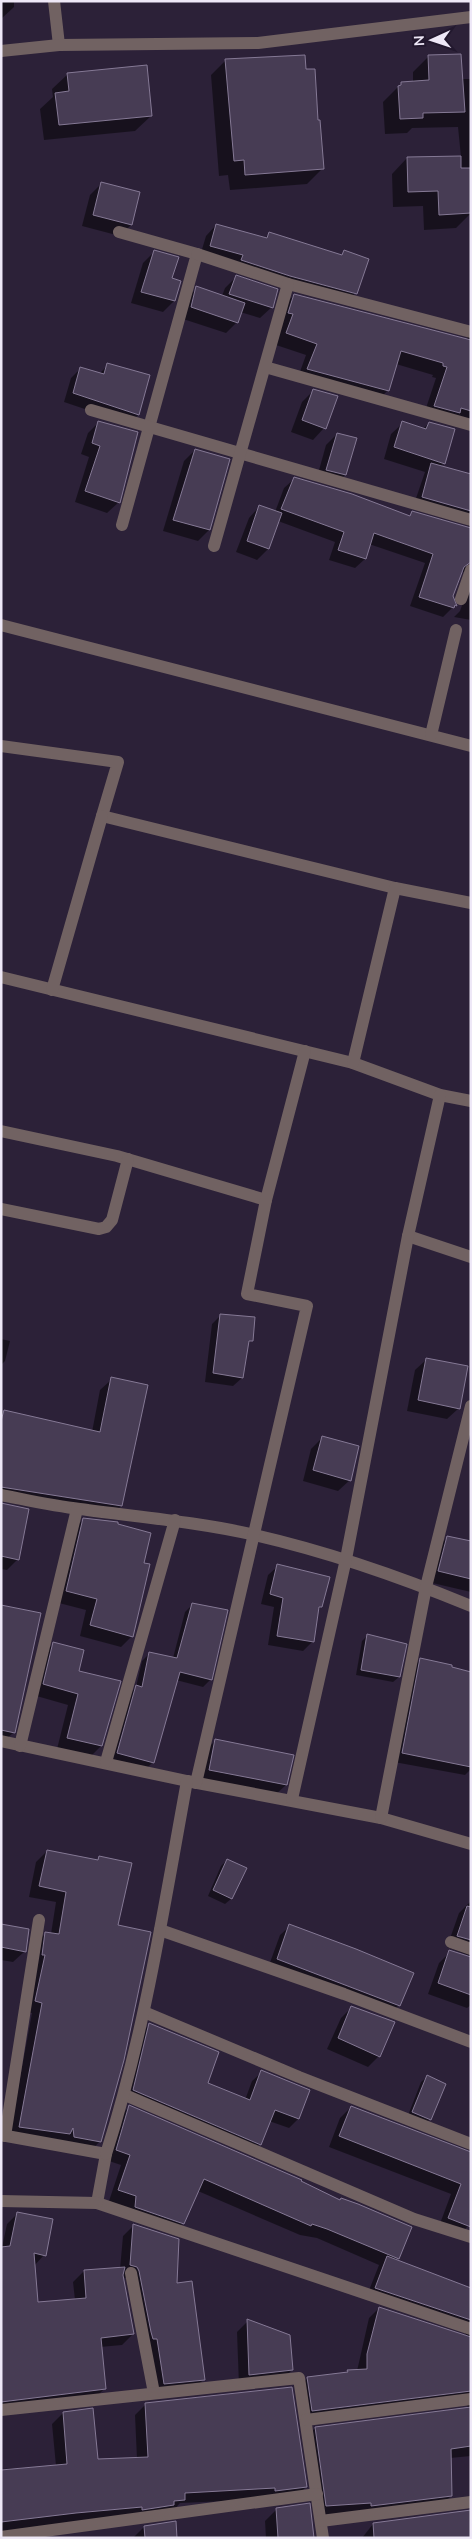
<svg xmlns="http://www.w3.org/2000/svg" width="472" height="2539" font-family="Mulish,sans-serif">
<rect width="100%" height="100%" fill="#2c2138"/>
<!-- shadow -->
<g fill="#0007">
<path d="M1 1H14V7L1 19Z"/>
<path d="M428 57 461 79H471V213L456 228 424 230 423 206 393 207 392 174 407 158 461 157 458 127 412 128 407 133 385 134 383 102 402 83 413 82V72Z"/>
<path d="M226 60 305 71 316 122 323 168 307 184 230 190 228 175 219 176 211 75Z"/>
<path d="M68 74 151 116 135 131 44 140 40 109 53 97 52 89Z"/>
<path d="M101 184 139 193 131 225 120 236 82 226 90 195Z"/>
<path d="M216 225 264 239 270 233 340 256 344 252 356 293 345 303 200 256 206 236Z"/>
<path d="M154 252 171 279 174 301 163 312 131 303 143 263Z"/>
<path d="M236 277 272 307 260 318 240 312 237 322 226 333 180 318 186 299 197 288 222 296 225 288Z"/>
<path d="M294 295 467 340 471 322V426L423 417 436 378 432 377 433 375 396 364 388 390 377 402 297 380 306 355 276 345 283 306Z"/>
<path d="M108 365 148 376 138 415 129 424 64 402 71 378 80 369 99 374Z"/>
<path d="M314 390 324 428 313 440 291 432 302 402Z"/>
<path d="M99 422 119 502 107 513 75 502 89 457 81 454 88 433Z"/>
<path d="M403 423 423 429 429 423 444 463 440 467 471 475V620L454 617 460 611 470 583 468 574 461 571 452 596 455 605 443 617 410 606 425 563 369 544 365 559 355 568 329 560 335 542 278 521 268 549 257 560 236 552 249 518 260 506 275 512 284 488 294 479 408 517 412 513 471 528 464 522 413 507 425 472 384 459 391 434Z"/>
<path d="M337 434 355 439 345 475 334 486 316 481 326 445Z"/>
<path d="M195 450 228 459 209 530 198 541 163 531 184 461Z"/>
<path d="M221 1315 251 1341 247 1344 242 1378 233 1386 205 1382 212 1324Z"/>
<path d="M1 1339 10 1341 5 1361 1 1365Z"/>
<path d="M427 1359 459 1408 447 1419 407 1411 415 1370Z"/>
<path d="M112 1379 121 1506 110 1517 1 1500V1414L4 1411 92 1432 100 1390Z"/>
<path d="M323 1437 350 1480 338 1491 303 1481 311 1449Z"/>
<path d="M1 1504 18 1559 7 1570 1 1569Z"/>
<path d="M84 1519 142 1564 132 1636 121 1647 80 1636 86 1610 55 1602 72 1530Z"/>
<path d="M448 1537 471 1542V1592L428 1582 436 1548Z"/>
<path d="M278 1566 321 1607 317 1611 313 1641 303 1651 268 1645 274 1607 261 1604 268 1575Z"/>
<path d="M193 1604 226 1611 210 1680 203 1687 176 1680 153 1762 145 1770 110 1760 129 1695 136 1687 142 1661 150 1653 173 1658 185 1612Z"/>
<path d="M1 1606 14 1732 2 1743H1Z"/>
<path d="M367 1636 399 1677 393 1682 356 1675 362 1641Z"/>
<path d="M54 1643 78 1672 119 1682 101 1746 90 1757 57 1749 68 1705 33 1695 43 1654Z"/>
<path d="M421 1659 471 1673V1769L465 1775 394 1762 412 1668Z"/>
<path d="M216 1740 286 1785 274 1796 198 1781 204 1752Z"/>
<path d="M47 1851 96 1861 99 1858 117 1926 100 2141 89 2153 9 2138 32 2013 25 2012 35 1944 46 1933 51 1934 56 1902 29 1897 36 1862Z"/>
<path d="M227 1860 245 1869 231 1899 225 1904 208 1896 221 1866Z"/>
<path d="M470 1902H471V2005L467 2008 428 1994 439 1963 450 1952 470 1958V1956L447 1947 459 1913Z"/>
<path d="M1 1925 25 1951 13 1962 1 1960Z"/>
<path d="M290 1926 412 1974 398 2006 389 2015 268 1968 280 1935Z"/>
<path d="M352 2007 379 2056 368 2067 327 2049 341 2018Z"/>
<path d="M150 2024 206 2084 245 2100 252 2081 262 2072 309 2091 298 2119 289 2128 269 2121 260 2144 251 2153 124 2099 140 2034Z"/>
<path d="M427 2077 430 2119 424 2125 407 2118 421 2082Z"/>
<path d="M129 2107 397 2258 395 2260 471 2288V2456L450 2458 451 2496 441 2506 316 2516 305 2439 315 2428 468 2409 467 2404 302 2421 297 2388 308 2378 357 2371 369 2318 379 2308 470 2339 463 2331 366 2298 379 2265 317 2238 300 2235 198 2191 183 2223 173 2233 109 2201 121 2165 106 2160 119 2117Z"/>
<path d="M351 2107 471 2152V2219L468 2226 457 2237 438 2229 451 2194 329 2147 340 2118Z"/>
<path d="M18 2213 44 2255 34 2266 36 2304 75 2300 73 2282 84 2271 120 2269 123 2236 134 2225 176 2284 203 2380 192 2391 153 2395 126 2278 122 2277 133 2334 122 2345 100 2347 105 2388 94 2399 1 2411V2252L7 2224Z"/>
<path d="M248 2321 292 2370 281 2381 239 2386 237 2332Z"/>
<path d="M146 2404 306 2487 295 2498 180 2503 173 2511 1 2532V2469L56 2466 52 2424 63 2413 97 2461 137 2459 135 2415Z"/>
<path d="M277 2509 313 2538H266L265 2521Z"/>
<path d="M373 2524 471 2538H362Z"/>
<path d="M144 2527 176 2538H133Z"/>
</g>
<!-- building -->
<g fill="#473c54" stroke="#857995">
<path d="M461 54 465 112 423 113V118L400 119 398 86 401 85V82L429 80 428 55Z"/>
<path d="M305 55 306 69H315L318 120H320L324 169 245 175 244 160 234 161 225 59Z"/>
<path d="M147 65 152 116 59 125 55 93 69 91 67 73Z"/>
<path d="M461 156V168H471V213L439 215 438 191 408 192 407 157Z"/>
<path d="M101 182 140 192 132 225 93 215Z"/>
<path d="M216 224 267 238 269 232 342 255 344 250 369 259 357 294 290 276 241 260 243 255 210 246Z"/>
<path d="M154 250 179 257 172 278 181 281 175 301 141 292Z"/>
<path d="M236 275 278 289 273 308 229 294Z"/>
<path d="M196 286 245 303 238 323 191 307Z"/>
<path d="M294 294 471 340V411L461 408 460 413 434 406 447 367 443 366V363L401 351 389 391 307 369 317 344 286 333 293 314 288 313Z"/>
<path d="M107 363 150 375 139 415 73 393 80 367 104 374Z"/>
<path d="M313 389 338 396 326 429 302 420Z"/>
<path d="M98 421 138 432 120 503 85 491 100 446 92 443Z"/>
<path d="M402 421 426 429 429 422 455 429 445 464 394 447Z"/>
<path d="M337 433 357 438 346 475 326 470Z"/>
<path d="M195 449 230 459 210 530 173 520Z"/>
<path d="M431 463 471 474V511L422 497Z"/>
<path d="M294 477 352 494 410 516 412 511 471 528V562L464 567 453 596 457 606 455 605 454 608 419 597 433 554 374 533 366 559 338 550 344 532 281 509Z"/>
<path d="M259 505 282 513 269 549 247 541Z"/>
<path d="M220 1314 255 1317 253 1341H249L243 1378 213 1373Z"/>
<path d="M426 1358 468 1366 460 1409 418 1400Z"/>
<path d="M111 1377 148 1385 122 1506 1 1487V1421L4 1410 100 1432Z"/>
<path d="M322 1436 359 1446 351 1481 313 1470Z"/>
<path d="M1 1503 29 1509 19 1560 1 1556Z"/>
<path d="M83 1518 118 1522V1524L151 1533 144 1563 150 1564 133 1637 90 1625 97 1599 66 1591Z"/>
<path d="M447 1536 471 1541V1579L438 1571Z"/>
<path d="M277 1564 330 1577 322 1607H319L314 1642 277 1636 283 1598 270 1594Z"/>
<path d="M192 1603 228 1610 212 1680 180 1672 154 1763 117 1753 136 1685 142 1687 149 1652 177 1658Z"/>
<path d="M1 1605 41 1613 15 1733 1 1730Z"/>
<path d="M367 1634 407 1644 400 1677 361 1670Z"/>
<path d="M53 1642 84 1650 79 1671 121 1681 102 1746 67 1738 78 1694 43 1684Z"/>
<path d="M420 1658 452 1665V1667L471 1672V1767L402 1753Z"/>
<path d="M215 1739 294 1755 287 1785 209 1770Z"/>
<path d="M47 1850 98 1860 99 1856 132 1863 118 1925 151 1932 124 2060 101 2142 74 2137 73 2128 70 2134 19 2127 42 2003 35 2001 45 1955H42L45 1932 59 1934 66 1892 39 1886Z"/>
<path d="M227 1859 247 1868 232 1899 213 1890Z"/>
<path d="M467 1906 471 1907V1940L457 1936Z"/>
<path d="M1 1924 29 1929 26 1952 1 1947Z"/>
<path d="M289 1924 356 1949 414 1973 400 2006 277 1959Z"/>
<path d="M449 1950 471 1957V1995L438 1983Z"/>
<path d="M351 2006 395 2022 380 2057 338 2038Z"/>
<path d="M149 2023 219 2052 208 2083 250 2100 261 2070 310 2090 299 2119 275 2110 261 2145 133 2090Z"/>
<path d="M427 2075 446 2084 431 2120 412 2112Z"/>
<path d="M129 2105 302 2180 301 2181 340 2200 341 2198 358 2204 412 2227 399 2259 327 2229 312 2224 311 2226 204 2179 184 2224 135 2207 136 2196 118 2190 130 2155 116 2150Z"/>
<path d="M351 2106 471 2152V2227L448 2218 461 2184 339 2136Z"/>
<path d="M17 2212 53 2219 46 2256 34 2253 38 2302 86 2298 84 2270 125 2267 123 2275 134 2334 101 2338 106 2389 1 2402V2247L10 2246Z"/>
<path d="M133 2224 179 2239 177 2283 192 2281 205 2380 164 2384 157 2339H153L151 2332 139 2271 137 2267 130 2265Z"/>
<path d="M387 2256 471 2288V2320L375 2288Z"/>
<path d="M379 2307 471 2337V2391L312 2411 307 2377 348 2372 347 2370 367 2369V2354Z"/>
<path d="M247 2319 290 2335 293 2370 249 2375Z"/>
<path d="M292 2387 307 2487 275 2491V2488L185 2493V2500L174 2501V2505L142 2510V2507L76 2513 1 2522V2470L67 2464 63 2412 93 2408 98 2459 148 2457 145 2403Z"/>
<path d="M471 2407V2446L451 2449 452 2496 371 2506V2503L326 2506 315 2427Z"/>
<path d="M310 2503 314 2538H278L276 2508Z"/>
<path d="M471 2510V2538H374L373 2523Z"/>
<path d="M176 2521 177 2538H145L144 2526Z"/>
</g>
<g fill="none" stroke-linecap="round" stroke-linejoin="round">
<!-- lane -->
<g stroke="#716262" stroke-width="12">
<path d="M54 1 59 45"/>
<path d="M1 51 59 45 258 43 471 17"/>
</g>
<!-- street -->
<g stroke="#716262" stroke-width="12">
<path d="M119 232 197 254 122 525"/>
<path d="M197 254 288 284 471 332"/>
<path d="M265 367 471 425"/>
<path d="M91 410 471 520"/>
<path d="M214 546 288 284"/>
<path d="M461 599 471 570"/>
<path d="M1 625 471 746"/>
<path d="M431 735 456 630"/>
<path d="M1 746 118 762 102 816 395 888 471 903"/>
<path d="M1 977 353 1063 440 1095 471 1101"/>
<path d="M52 990 102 816"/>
<path d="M353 1063 395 888"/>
<path d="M1 1131 117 1156 266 1200"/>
<path d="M1 1209 99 1229 106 1227 112 1220 128 1159"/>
<path d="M408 1236 471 1257"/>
<path d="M1 1495C27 1500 53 1506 80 1509 138 1517 198 1522 255 1535 329 1552 401 1577 471 1606"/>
<path d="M1 1741 187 1781 381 1818 471 1844"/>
<path d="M20 1746 77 1509"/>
<path d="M106 1762 175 1520"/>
<path d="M196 1783 307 1306 247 1294 266 1200 305 1051"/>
<path d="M292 1799 346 1559 408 1236 440 1095"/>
<path d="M381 1818 426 1587 471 1406"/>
<path d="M160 1930 344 1994 471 2042"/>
<path d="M451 1942 471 1949"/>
<path d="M144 2012 299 2077 471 2144"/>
<path d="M125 2095 414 2219 471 2237"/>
<path d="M1 2135 106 2154 97 2203 471 2329"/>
<path d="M5 2136 39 1920"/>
<path d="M106 2154C145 2032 164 1906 187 1781"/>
<path d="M1 2201 97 2203"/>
<path d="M131 2273 154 2393"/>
<path d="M1 2410 299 2378 323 2538"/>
<path d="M306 2420 471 2399"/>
<path d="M321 2521 471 2502"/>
<path d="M1 2537 317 2494"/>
</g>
</g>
<!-- border -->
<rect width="472" height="2539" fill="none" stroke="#eee8f7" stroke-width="5"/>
<!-- north arrow -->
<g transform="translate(432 40) rotate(267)" stroke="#22182e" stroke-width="4" paint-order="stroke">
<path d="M0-4L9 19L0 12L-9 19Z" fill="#eee8f7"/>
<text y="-8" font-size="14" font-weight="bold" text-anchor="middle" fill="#eee8f7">N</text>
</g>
</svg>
